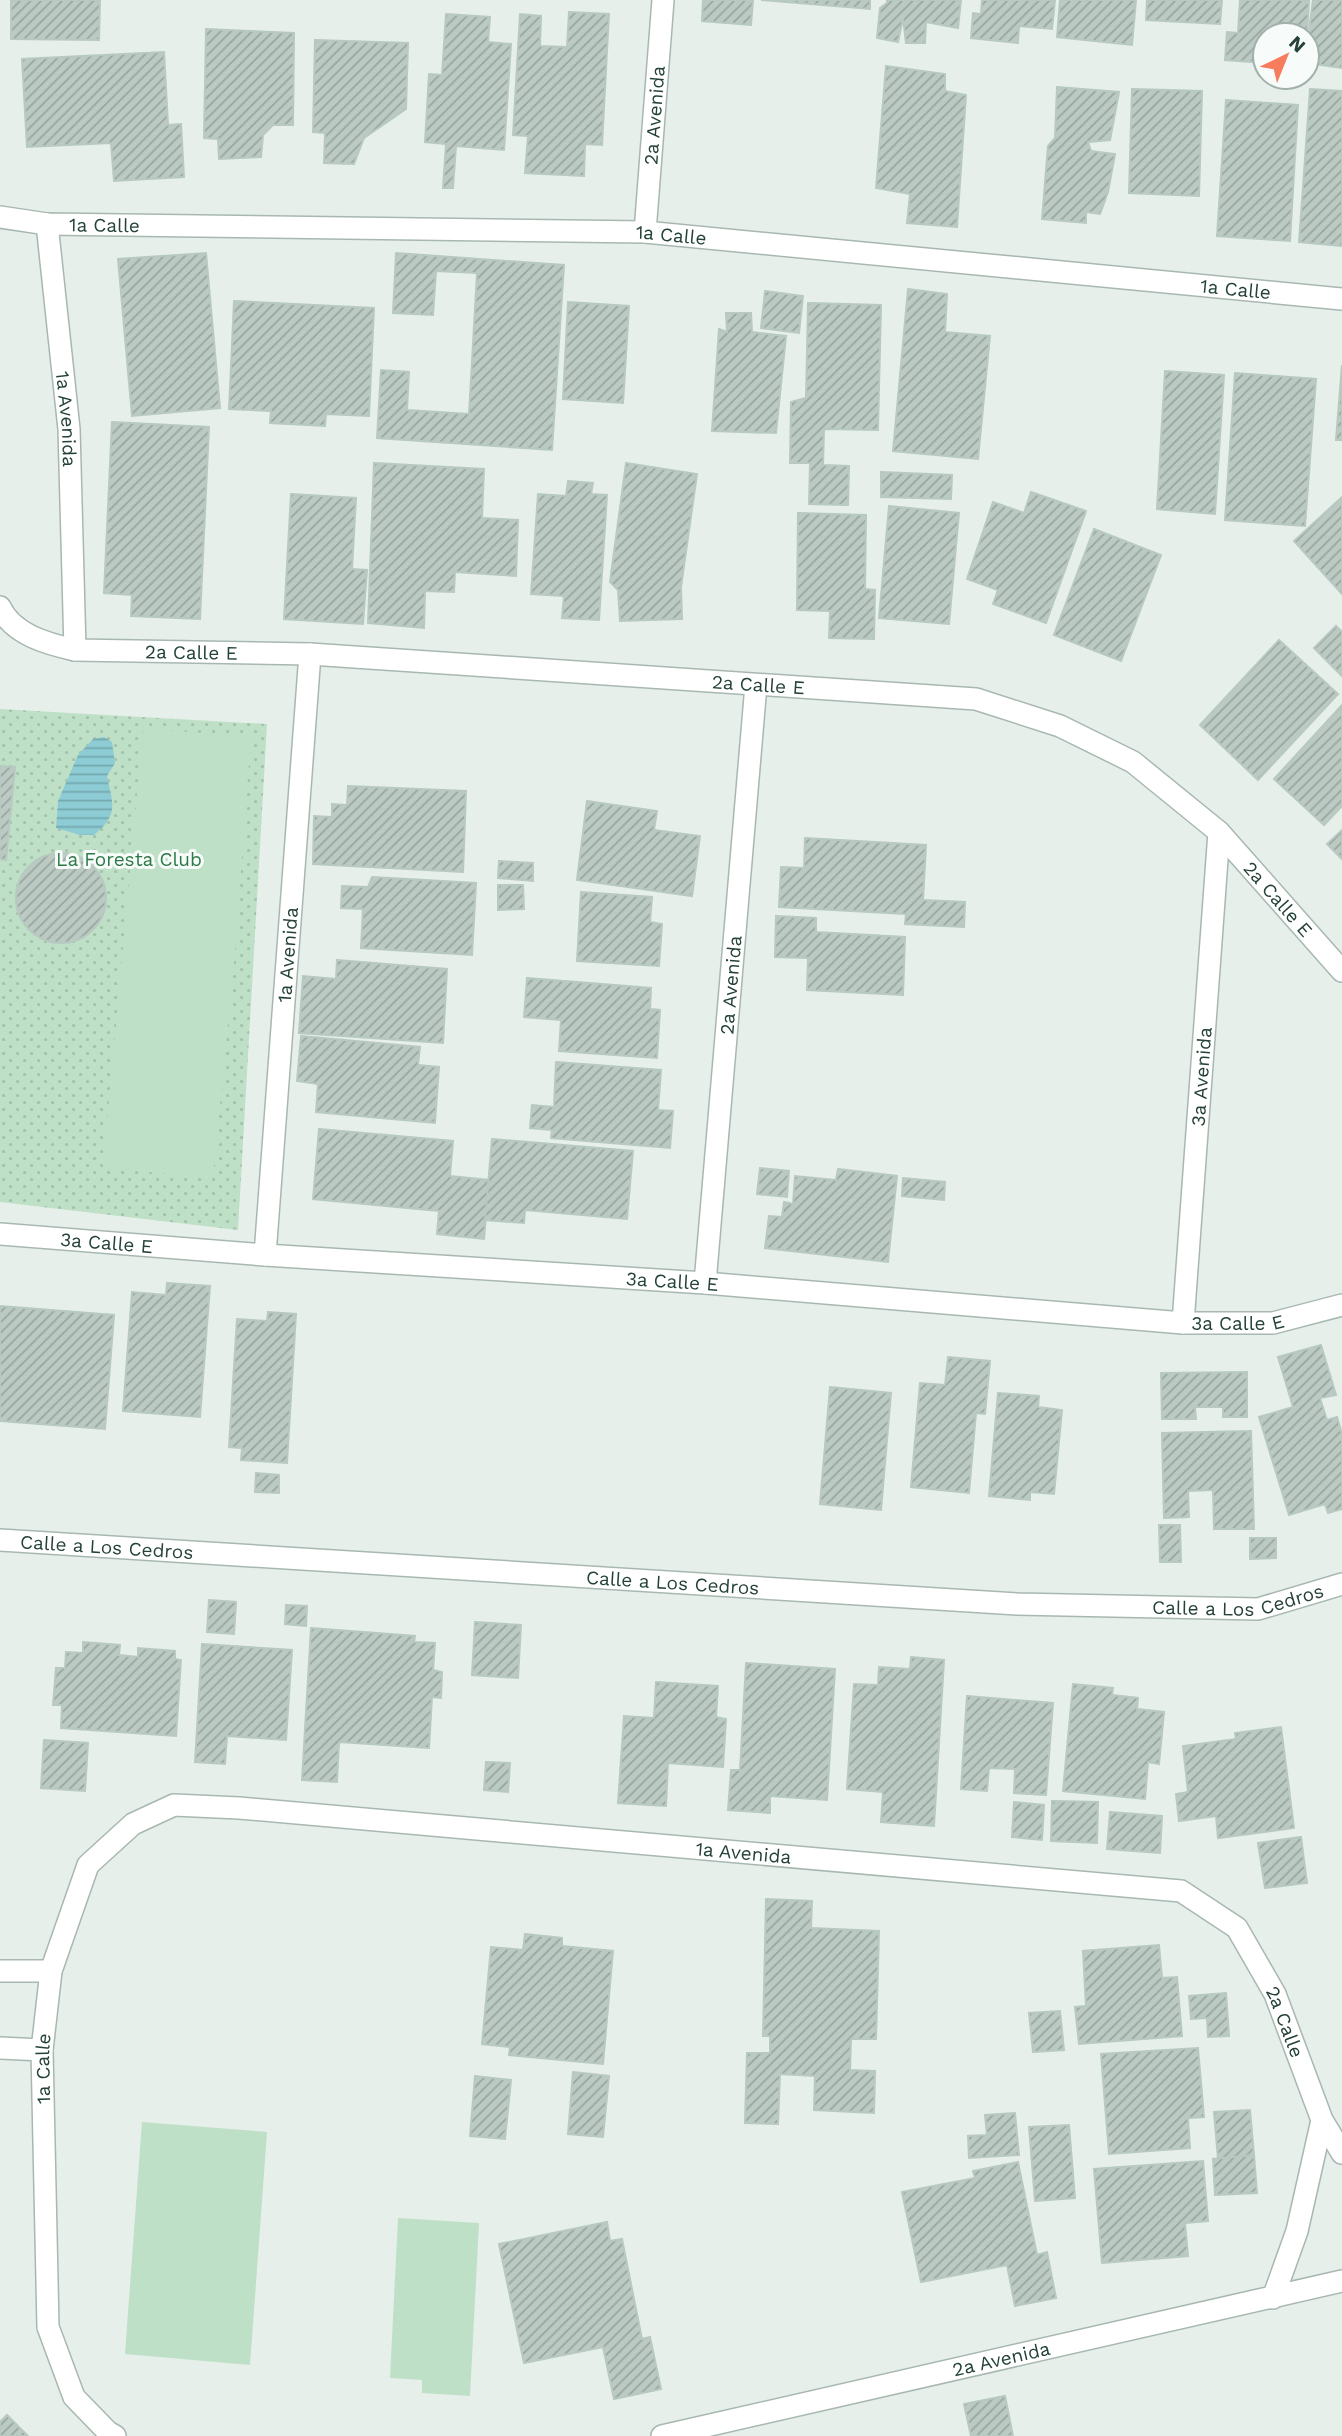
<svg xmlns="http://www.w3.org/2000/svg" width="1342" height="2436" font-family="'Work Sans',sans-serif">
<defs>
<pattern id="park-dots" width="8" height="8" patternUnits="userSpaceOnUse" patternTransform="scale(1.75)"><rect width="8" height="8" fill="#bee0c6"/><path d="M2 2h.1M6 6h.1" fill="none" stroke="#a3c1ab" stroke-width="1.8" stroke-linecap="round"/></pattern>
<pattern id="water-rules" width="6" height="5" patternUnits="userSpaceOnUse" patternTransform="scale(1.75)"><rect width="6" height="5" fill="#8dccd4"/><path d="M0 2.5h6" fill="none" stroke="#73a7ad"/></pattern>
<pattern id="building-hatch" width="6" height="6" patternUnits="userSpaceOnUse" patternTransform="scale(1.75)"><rect width="6" height="6" fill="#bbcac3"/><path d="M-1 1l2-2M0 6l6-6M5 7l2-2" fill="none" stroke="#98a69f"/></pattern>
</defs>
<rect width="100%" height="100%" fill="#e6efea"/>
<!-- park -->
<path fill="url(#park-dots)" d="M0 709 267 724 238 1230 0 1202Z"/>
<!-- garden -->
<g fill="#bee0c6">
<path d="M143 728 251 737 235 952 213 1178 103 1168Z"/>
<path d="M142 2122 267 2132 250 2365 125 2354Z"/>
<path d="M398 2218 479 2223 470 2396 422 2393V2380L390 2378Z"/>
</g>
<!-- water -->
<path fill="url(#water-rules)" d="M104 737 112 742 115 763 107 776C113 805 119 814 94 835H80L56 828 58 801 78 755 93 739Z"/>
<!-- building -->
<g fill="url(#building-hatch)" stroke="#b7c9c1" stroke-width="2">
<path d="M11 0H100L99 40 11 39Z"/>
<path d="M703 0H753L751 25 702 21Z"/>
<path d="M761 0H870V9Z"/>
<path d="M887 0H961L958 28 926 22 925 43H906L903 18 898 42 877 38 880 8 887 3Z"/>
<path d="M982 0H1055L1052 29 1019 26 1018 43 971 38 973 13 981 14Z"/>
<path d="M1060 0H1136L1132 45 1057 37Z"/>
<path d="M1147 0H1222L1220 24 1146 20Z"/>
<path d="M1240 0H1309L1307 35H1265V63L1225 60 1227 32 1238 33Z"/>
<path d="M1313 0H1342V68L1307 63V46Z"/>
<path d="M569 12 609 14 602 145 585 144 584 176 525 173 528 136 513 135 520 14 541 16 540 46 567 47Z"/>
<path d="M446 14 490 17 488 42 511 44 504 150 456 146 453 188H443L446 144 425 142 429 74 442 75Z"/>
<path d="M206 29 294 33 293 125H273L263 135 261 157 219 159 218 139 204 138Z"/>
<path d="M315 40 408 43 406 109 364 138 354 164 324 163 325 133 313 132Z"/>
<path d="M164 52 168 125 181 124 184 177 114 181 111 143 27 147 22 59Z"/>
<path d="M886 66 945 74V91L966 95 957 227 907 223 910 194 876 188Z"/>
<path d="M1057 87 1119 92 1110 140 1088 142 1091 151 1115 154 1108 192 1100 214 1086 212V223L1042 219 1048 146 1055 138Z"/>
<path d="M1132 89 1202 91 1199 196 1129 193Z"/>
<path d="M1310 89 1342 91V246L1299 242Z"/>
<path d="M1226 100 1298 105 1290 241 1217 236Z"/>
<path d="M206 253 220 408 132 416 118 259Z"/>
<path d="M396 253 564 265 552 450 377 438 381 370 409 372 407 410 469 414 477 273 436 271 433 315 393 313Z"/>
<path d="M908 289 947 294 945 332 990 336 978 459 893 451Z"/>
<path d="M765 291 803 296 799 333 761 328Z"/>
<path d="M234 301 374 308 369 416 326 414 325 426 270 423 271 411 229 409Z"/>
<path d="M568 302 629 306 623 403 563 399Z"/>
<path d="M808 303 881 305 878 430 824 429 823 465 849 466 848 505 809 504 810 463H790L791 402 806 398Z"/>
<path d="M726 313H751L752 332 786 336 776 433 712 431 719 329 727 332Z"/>
<path d="M1342 365V440H1336Z"/>
<path d="M1165 371 1224 375 1215 514 1157 509Z"/>
<path d="M1235 373 1316 379 1305 526 1225 520Z"/>
<path d="M112 422 209 427 200 619 131 616 132 595 104 593Z"/>
<path d="M374 463 484 469 482 518 518 520 516 576 455 572 454 592 425 591 424 628 368 623Z"/>
<path d="M626 463 697 474 681 587 682 619 620 621 618 590 610 582Z"/>
<path d="M881 472 952 475 951 499 881 497Z"/>
<path d="M568 481 593 483 591 494 607 495 599 620 562 618 564 596 531 594 538 494 566 496Z"/>
<path d="M1031 492 1086 511 1046 623 993 604 998 590 967 579 993 502 1024 513Z"/>
<path d="M291 494 356 498 352 569 367 570 363 624 284 619Z"/>
<path d="M1342 497V594L1294 541Z"/>
<path d="M889 506 959 513 949 624 879 618Z"/>
<path d="M798 513 866 515 865 589 875 590 874 639 829 638 830 611 797 610Z"/>
<path d="M1094 529 1161 555 1121 661 1054 635Z"/>
<path d="M1336 626 1342 632V676L1314 648Z"/>
<path d="M1279 640 1338 694 1258 780 1200 725Z"/>
<path d="M1342 705V806L1324 825 1274 779Z"/>
<path d="M0 766 15 767 6 860 0 859Z"/>
<path d="M348 786 466 791 463 872 313 864 314 816 332 817V804L347 805Z"/>
<path d="M587 801 657 811 654 830 700 836 692 896 577 880Z"/>
<path d="M1342 830V859L1327 844Z"/>
<path d="M805 838 926 845 923 900 965 902 964 927 905 924 906 914 779 907 781 867 804 868Z"/>
<circle cx="61" cy="898" r="45"/>
<path d="M499 861 533 863V881L498 878Z"/>
<path d="M372 877 476 883 472 955 361 948 363 909 341 908 342 886 368 887Z"/>
<path d="M498 885H523L524 909 498 910Z"/>
<path d="M581 892 652 897 650 922 662 924 659 966 577 961Z"/>
<path d="M776 916 816 918V932L905 937 903 995 807 990 808 958 775 957Z"/>
<path d="M337 960 447 969 443 1043 299 1033 303 976 336 979Z"/>
<path d="M527 978 651 988 650 1009 660 1010 657 1058 559 1051 561 1020 524 1017Z"/>
<path d="M301 1036 420 1047 418 1065 439 1067 435 1123 316 1112 318 1084 297 1081Z"/>
<path d="M556 1062 661 1070 658 1110 673 1111 670 1148 551 1138 552 1130 530 1128 532 1105 554 1107Z"/>
<path d="M319 1129 453 1141 450 1176 489 1180 484 1239 437 1234 439 1211 313 1199Z"/>
<path d="M492 1139 633 1151 627 1219 525 1210 524 1223 485 1220Z"/>
<path d="M760 1168 789 1171 787 1197 757 1194Z"/>
<path d="M838 1169 897 1176 888 1262 765 1248 769 1216 782 1217 784 1202 793 1204 795 1176 836 1180Z"/>
<path d="M903 1178 945 1182 944 1200 902 1196Z"/>
<path d="M167 1283 210 1286 200 1417 123 1411 132 1292 166 1295Z"/>
<path d="M0 1306 114 1315 105 1429 0 1421Z"/>
<path d="M268 1312 296 1314 287 1463 241 1460 242 1448 229 1447 237 1319 267 1321Z"/>
<path d="M1321 1345 1336 1395 1320 1398 1327 1420 1337 1417 1342 1434V1509L1328 1513 1325 1504 1289 1515 1259 1417 1293 1407 1278 1357Z"/>
<path d="M948 1357 990 1361 985 1414 976 1413 969 1493 911 1487 920 1383 945 1385Z"/>
<path d="M1247 1372V1417H1223V1407H1195L1196 1419H1162L1161 1373Z"/>
<path d="M830 1387 891 1393 881 1510 820 1504Z"/>
<path d="M998 1393 1039 1396 1038 1407 1062 1410 1054 1494 1030 1492V1500L989 1496Z"/>
<path d="M1251 1431 1254 1529H1214L1213 1490 1188 1491 1189 1517 1164 1518 1162 1433Z"/>
<path d="M256 1473 279 1475V1493L255 1492Z"/>
<path d="M1159 1525H1180L1181 1562H1160Z"/>
<path d="M1250 1538H1276V1558L1250 1559Z"/>
<path d="M209 1600 236 1602 234 1634 207 1632Z"/>
<path d="M286 1605 307 1606 306 1626 285 1624Z"/>
<path d="M475 1622 521 1625 518 1678 472 1675Z"/>
<path d="M311 1628 415 1636 414 1642 435 1643 433 1670 442 1672 441 1698 432 1697 429 1748 339 1742 337 1782 302 1780Z"/>
<path d="M83 1642 120 1645 119 1655 138 1657V1648L175 1651V1659L181 1660 176 1736 61 1728 62 1705H53L56 1668H65L66 1652 83 1653Z"/>
<path d="M202 1644 292 1650 286 1740 227 1736 225 1764 195 1762Z"/>
<path d="M911 1657 944 1660 934 1826 881 1822 883 1792 847 1789 854 1684 878 1685 879 1667 910 1669Z"/>
<path d="M746 1663 835 1669 827 1800 770 1796V1813L728 1810 731 1770H740Z"/>
<path d="M656 1682 718 1686 716 1717 726 1719 723 1767 668 1763 666 1806 618 1803 624 1716 654 1718Z"/>
<path d="M1073 1684 1113 1688 1112 1695 1138 1698 1137 1709 1164 1712 1159 1764 1148 1762 1145 1799 1063 1791Z"/>
<path d="M967 1696 1053 1703 1046 1795 1014 1793 1015 1769 989 1768 987 1791 961 1789Z"/>
<path d="M1281 1727 1294 1828 1218 1838 1216 1816 1179 1821 1176 1794 1188 1792 1183 1746 1236 1739 1235 1733Z"/>
<path d="M44 1740 88 1743 85 1791 41 1788Z"/>
<path d="M486 1762 510 1763 508 1792 484 1790Z"/>
<path d="M1052 1801 1098 1802 1097 1843 1051 1841Z"/>
<path d="M1014 1802 1044 1805 1042 1840 1012 1837Z"/>
<path d="M1110 1812 1162 1816 1160 1853 1107 1849Z"/>
<path d="M1301 1837 1307 1883 1265 1888 1258 1843Z"/>
<path d="M766 1899 812 1901 811 1928 879 1931 876 2039H851L850 2070 875 2071 874 2113 814 2110 815 2076 780 2074 778 2124 745 2123 747 2053H770V2036H763Z"/>
<path d="M525 1934 562 1938V1946L613 1951 603 2064 509 2055 510 2047 482 2044 491 1947 523 1950Z"/>
<path d="M1159 1945 1162 1978 1177 1977 1182 2036 1079 2044 1075 2007 1086 2006 1083 1951Z"/>
<path d="M1226 1993 1229 2036 1208 2037 1207 2018 1191 2019 1189 1996Z"/>
<path d="M1060 2011 1064 2050 1033 2052 1029 2013Z"/>
<path d="M1198 2048 1204 2117 1188 2118 1190 2148 1109 2154 1101 2054Z"/>
<path d="M573 2072 609 2076 603 2137 568 2134Z"/>
<path d="M475 2076 511 2080 505 2139 470 2136Z"/>
<path d="M1250 2110 1254 2155 1218 2159 1214 2112Z"/>
<path d="M1015 2113 1019 2155 969 2158 968 2136 987 2135 985 2115Z"/>
<path d="M1069 2125 1075 2198 1035 2201 1029 2127Z"/>
<path d="M1254 2155 1257 2193 1215 2195 1213 2159Z"/>
<path d="M1203 2161 1208 2221 1185 2223 1188 2256 1102 2263 1094 2169Z"/>
<path d="M1018 2162 1037 2255 1047 2252 1056 2298 1015 2306 1007 2265 921 2282 902 2192 975 2178 973 2171Z"/>
<path d="M607 2222 610 2241 622 2239 642 2339 650 2337 661 2389 614 2399 603 2347 524 2363 499 2244Z"/>
<path d="M1005 2396 1013 2436H971L964 2404Z"/>
<path d="M7 2415 28 2436H0V2422Z"/>
</g>
<g fill="none" stroke-linecap="round" stroke-linejoin="round">
<!-- minor casing -->
<g stroke="#a8b8b1" stroke-width="24">
<g id="minor">
<path id="s1" d="M0 217 47 224 645 232 1342 299"/>
<path id="s2" d="M47 224 69 429 75 650"/>
<path id="s3" d="M645 232 663 0"/>
<path id="s4" d="M0 607C13 635 48 644 75 650L310 654 976 699 1060 726 1133 762 1219 832 1342 971"/>
<path id="s5" d="M0 1234 265 1255 705 1283 1183 1323H1273L1342 1305"/>
<path id="s6" d="M265 1255 310 654"/>
<path id="s7" d="M705 1283 756 685"/>
<path id="s8" d="M1183 1323 1219 832"/>
<path id="s9" d="M0 1540 1017 1604 1258 1609 1342 1584"/>
<path d="M0 1971H51"/>
<path d="M0 2048 42 2050"/>
<path d="M1273 2298 1297 2231 1322 2120"/>
<path id="s10" d="M115 2436 108 2432 74 2397 48 2327 42 2050 51 1971 88 1865 133 1824 174 1805 239 1808 1181 1891 1237 1928 1275 1994 1322 2120 1342 2153"/>
<path id="s11" d="M662 2436 1342 2281"/>
</g>
</g>
<!-- minor -->
<use href="#minor" stroke="#fff" stroke-width="21"/>
</g>
<g text-anchor="middle" dominant-baseline="central" stroke-width="6" stroke-linejoin="round" paint-order="stroke">
<!-- street labels -->
<g font-size="19" fill="#244238" stroke="#f7fbf9">
<text stroke="none"><textPath href="#s3" startOffset="117">2a Avenida</textPath></text>
<text stroke="none"><textPath href="#s1" startOffset="105">1a Calle</textPath></text>
<text stroke="none"><textPath href="#s1" startOffset="672">1a Calle</textPath></text>
<text stroke="none"><textPath href="#s1" startOffset="1239">1a Calle</textPath></text>
<text stroke="none"><textPath href="#s2" startOffset="196">1a Avenida</textPath></text>
<text stroke="none"><textPath href="#s4" startOffset="206">2a Calle E</textPath></text>
<text stroke="none"><textPath href="#s4" startOffset="774">2a Calle E</textPath></text>
<text stroke="none"><textPath href="#s4" startOffset="1362">2a Calle E</textPath></text>
<text stroke="none"><textPath href="#s6" startOffset="301">1a Avenida</textPath></text>
<text stroke="none"><textPath href="#s7" startOffset="299">2a Avenida</textPath></text>
<text stroke="none"><textPath href="#s8" startOffset="247">3a Avenida</textPath></text>
<text stroke="none"><textPath href="#s5" startOffset="107">3a Calle E</textPath></text>
<text stroke="none"><textPath href="#s5" startOffset="674">3a Calle E</textPath></text>
<text stroke="none"><textPath href="#s5" startOffset="1241">3a Calle E</textPath></text>
<text stroke="none"><textPath href="#s9" startOffset="107">Calle a Los Cedros</textPath></text>
<text stroke="none"><textPath href="#s9" startOffset="674">Calle a Los Cedros</textPath></text>
<text stroke="none"><textPath href="#s9" startOffset="1241">Calle a Los Cedros</textPath></text>
<text stroke="none"><textPath href="#s10" startOffset="1278">1a Avenida</textPath></text>
<text stroke="none"><textPath href="#s10" startOffset="1890">2a Calle</textPath></text>
<text stroke="none"><textPath href="#s10" startOffset="390">1a Calle</textPath></text>
<text stroke="none"><textPath href="#s11" startOffset="348">2a Avenida</textPath></text>
</g>
<!-- park labels -->
<g font-size="19" fill="#2c7a47" stroke="#f7fbf9">
<text x="129" y="859">La Foresta Club</text>
</g>
</g>
<!-- north arrow -->
<g transform="translate(1286 56) rotate(43)"><circle r="33" fill="#f7fbf9" stroke="#a3b1ac" stroke-width="2"/>
<path d="M0-5L12 26L0 18L-12 26Z" fill="#f57c5d"/>
<text y="-10" font-size="19" font-weight="bold" text-anchor="middle" fill="#244238">N</text>
</g>
</svg>
